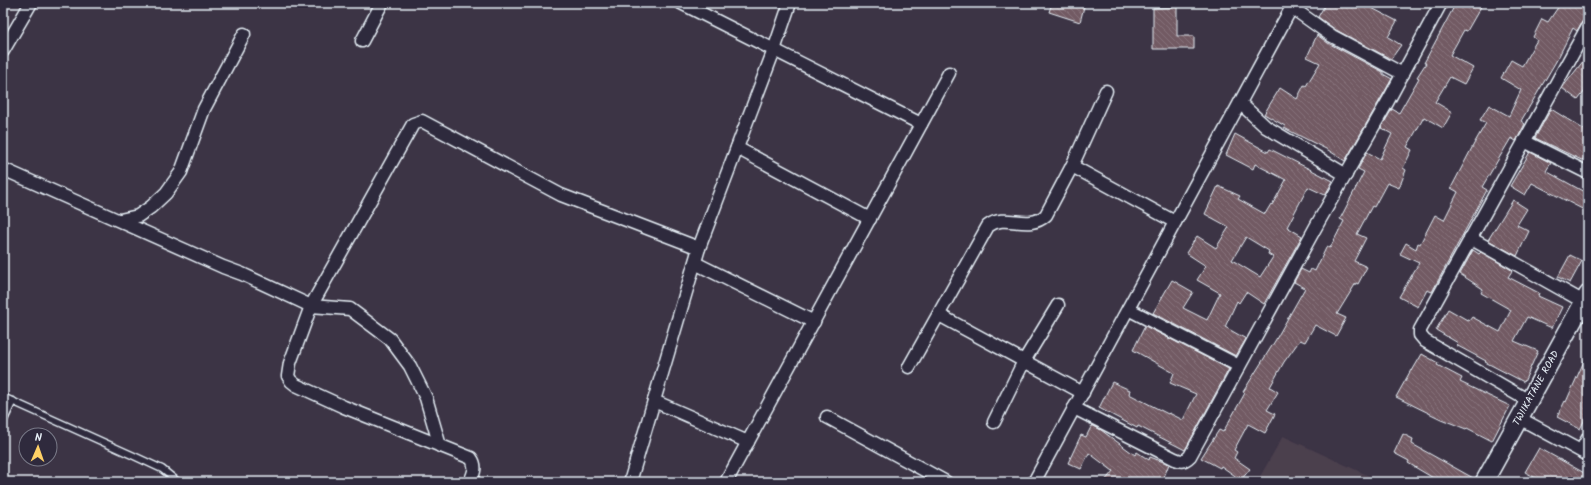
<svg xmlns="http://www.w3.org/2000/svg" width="1591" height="485" font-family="Kalam,sans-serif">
<defs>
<pattern id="building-back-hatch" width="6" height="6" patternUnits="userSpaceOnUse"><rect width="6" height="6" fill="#725a63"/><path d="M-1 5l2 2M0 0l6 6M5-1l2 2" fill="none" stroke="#86727a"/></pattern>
</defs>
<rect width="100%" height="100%" fill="#3c3445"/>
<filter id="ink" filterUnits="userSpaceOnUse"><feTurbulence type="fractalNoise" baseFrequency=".025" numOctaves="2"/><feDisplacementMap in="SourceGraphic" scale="8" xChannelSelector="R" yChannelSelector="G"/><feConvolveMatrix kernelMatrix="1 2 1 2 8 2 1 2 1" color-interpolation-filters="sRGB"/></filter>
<g filter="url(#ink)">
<!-- built -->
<path fill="#4c3f4e" d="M1283 436 1382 482H1257Z"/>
<!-- building -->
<g fill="url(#building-back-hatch)" stroke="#e8f1f8" fill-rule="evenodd">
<path d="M1052 3H1085L1080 22 1049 12Z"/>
<path d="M1326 3H1362L1397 21 1388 37 1401 45 1391 59 1336 30 1318 17Z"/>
<path d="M1456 3H1483L1467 31 1464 30 1450 55 1473 68 1464 84 1450 77 1435 102 1452 112 1443 128 1424 117 1407 147 1412 150 1403 168 1406 170 1399 188 1387 183 1374 207 1372 206 1357 234 1366 238 1354 261 1367 267 1358 284 1356 283 1337 314 1346 318 1336 336 1315 325 1305 342 1300 340 1284 362 1270 387 1278 392 1267 410 1275 414 1265 433 1248 424 1234 450 1237 452 1234 458 1250 469 1241 480 1221 466 1220 468 1201 458 1219 430 1223 432 1227 425 1245 393 1243 392 1275 341 1305 288 1294 282 1301 269 1309 273 1311 269 1315 271 1327 246 1330 248 1344 221 1340 219 1364 172 1358 169 1367 152 1380 159 1392 134 1381 128 1392 109 1399 113 1419 78 1417 77 1426 63H1424Z"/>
<path d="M1561 3H1588V19L1582 22 1577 31 1573 28 1558 58 1521 121 1525 124 1516 141 1511 138 1482 187 1487 190 1432 292 1427 290 1418 307 1399 297 1419 263 1400 254 1406 243 1416 249 1418 243 1420 244 1435 215 1444 220 1458 192 1451 188 1475 142 1486 123 1480 120 1489 105 1509 116 1521 90 1501 78 1511 60 1522 66 1537 40 1533 37 1542 19 1548 22Z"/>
<path d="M1177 7V36H1194V49H1153V8Z"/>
<path d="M1317 35 1328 43 1383 72V74L1392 79 1345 161 1328 150 1284 128 1285 126 1264 114 1280 88 1297 99 1304 85 1306 86 1320 63 1307 57Z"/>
<path d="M1588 55V87L1578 100 1562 88Z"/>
<path d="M1551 109 1588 132V163L1535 138Z"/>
<path d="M1235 134 1268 152 1270 149 1333 181 1325 195 1308 187 1287 227 1302 236 1264 304 1246 292 1239 303 1237 301 1225 327 1246 339 1236 356 1153 313 1172 280 1193 292 1183 308 1207 320 1220 293 1197 280 1206 266 1186 253 1197 236 1216 248 1229 227 1205 214 1218 186 1240 196 1238 199 1265 214 1271 204 1272 205 1286 180 1255 164 1253 169 1226 155ZM1246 237 1269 251 1268 254 1273 257 1260 277 1232 260Z"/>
<path d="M1530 152 1551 163 1546 171 1588 194V212L1532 183 1525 195 1510 186Z"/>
<path d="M1513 200 1527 209 1517 225 1529 231 1517 256 1488 240Z"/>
<path d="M1473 250 1479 254 1481 252 1510 269 1512 271 1508 277 1539 293 1538 296 1562 307 1552 328 1527 317 1514 341 1538 351 1524 382 1485 362 1486 361 1456 345 1458 343 1436 330 1448 309 1469 321 1472 317 1500 332 1511 310 1481 293 1483 289 1460 274Z"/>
<path d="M1570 255 1582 261 1570 283 1558 277Z"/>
<path d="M1145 326 1229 369 1185 450 1138 426 1137 428 1099 408 1112 382 1130 390 1129 394 1168 414 1169 413 1183 420 1196 394 1170 383 1174 373 1133 350Z"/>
<path d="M1588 352V413L1580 429 1557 417 1565 401 1566 402Z"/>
<path d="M1422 354 1438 363 1437 365 1462 378 1460 382 1510 406 1492 441 1467 428 1466 429 1441 419 1396 397 1411 370 1412 371Z"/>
<path d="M1092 425 1101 430 1135 455 1137 452 1149 460 1150 457 1169 464 1162 482H1104L1113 471 1089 453 1081 469 1068 463 1081 435 1086 437Z"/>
<path d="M1403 434 1413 439 1412 444 1475 479 1474 482H1440L1408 463 1409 461 1394 453Z"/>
<path d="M1539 448 1588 475V482H1543L1525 472Z"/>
</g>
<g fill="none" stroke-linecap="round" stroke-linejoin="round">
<!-- service casing -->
<g stroke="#e8f1f8" stroke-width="9">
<g id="service">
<path d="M3 397 134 456 162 469 178 482"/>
<path d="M3 422 13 401"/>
</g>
</g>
<!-- minor casing -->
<g stroke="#e8f1f8" stroke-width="15">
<g id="minor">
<path d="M681 3 921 124"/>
<path d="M1291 7 1332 36 1403 74"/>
<path d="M362 41 382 3"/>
<path d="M3 51 31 3"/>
<path d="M1106 91 1072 166 1175 222"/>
<path d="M1240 103 1266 127 1346 175"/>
<path d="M1524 141 1588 173"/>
<path d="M737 148 870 219"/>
<path d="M3 169 223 267 242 274 311 306 350 309 390 339 410 366 426 398 440 446"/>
<path d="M120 220 138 216 151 207 166 193 181 172 204 109 244 34"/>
<path d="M1470 238 1584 302"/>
<path d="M695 263 814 322"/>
<path d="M1128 309 1239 366"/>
<path d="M939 315 1083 393"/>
<path d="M909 367 988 226C1006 212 1028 232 1046 215L1072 166"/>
<path d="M654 401 748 442"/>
<path d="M1529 401 1425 341 1420 335V330L1588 26"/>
<path d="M1074 408 1175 459C1182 462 1185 461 1190 456L1319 221 1388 101 1441 3"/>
<path d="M827 417 946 482"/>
<path d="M1519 418 1588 455"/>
<path d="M994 422 1024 361 1058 305"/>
<path d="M1581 451 1588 438"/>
<path d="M470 482C474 473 477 466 471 458L344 407 296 385 291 381 288 376 290 363 311 306 413 124 422 121 561 195 699 248"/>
<path d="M630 482 699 248 774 50 790 3"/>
<path d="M726 482 949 73"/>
<path d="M1034 482 1294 3"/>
</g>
</g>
<!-- secondary casing -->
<g stroke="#e8f1f8" stroke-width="20">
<path id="secondary" d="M1484 482 1588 294"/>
</g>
<!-- service -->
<use href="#service" stroke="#2f2a3d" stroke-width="6"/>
<!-- minor -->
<use href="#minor" stroke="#2f2a3d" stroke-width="12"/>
<!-- secondary -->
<use href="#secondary" stroke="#2f2a3d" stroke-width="17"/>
</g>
</g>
<g text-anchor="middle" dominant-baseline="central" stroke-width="3.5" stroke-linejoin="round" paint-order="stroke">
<!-- street labels -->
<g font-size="10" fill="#e8f1f8" stroke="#2f2a3d">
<text transform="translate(1536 388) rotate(-61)">TWIIKATANE ROAD</text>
</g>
</g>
<!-- margin -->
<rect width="1591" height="485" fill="none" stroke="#2f2a3d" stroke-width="16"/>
<rect x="8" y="8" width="1575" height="469" fill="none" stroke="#e8f1f8" stroke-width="1.5" filter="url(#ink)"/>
<!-- north arrow -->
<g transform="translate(38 447) rotate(2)"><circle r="19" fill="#2f2a3d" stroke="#797a88"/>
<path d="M0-3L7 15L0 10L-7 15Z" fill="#ffd166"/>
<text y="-6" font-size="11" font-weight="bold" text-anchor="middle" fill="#e8f1f8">N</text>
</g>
</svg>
